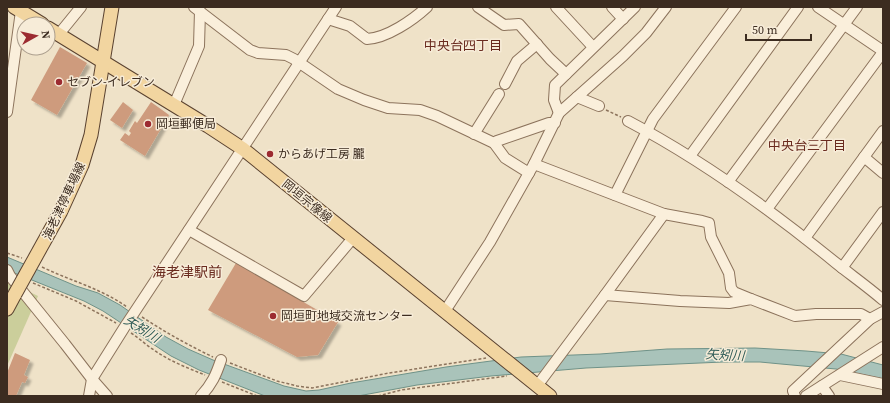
<svg xmlns="http://www.w3.org/2000/svg" width="890" height="403" font-family="'Source Serif 4','Noto Sans JP',serif">
<defs>
<filter id="shadow"><feDropShadow dx="3.5" dy="3.5" stdDeviation="1" flood-color="#0004"/></filter>
</defs>
<rect width="100%" height="100%" fill="#efe2c8"/>
<!-- green -->
<path fill="#cbce9b" d="M7 281 38 296 7 366Z"/>
<!-- water -->
<path fill="#a9c3ba" stroke="#6f9288" d="M7 257 76 286 98 293 120 305 166 337 188 349 213 360 284 386 306 391 319 390 351 383 446 367 521 357 600 354 667 349 755 348 806 351 841 354 883 365V379L836 369 781 364 760 362H723L586 368 491 376 417 385 358 396H265L199 370 171 356 103 311 84 301 7 270Z"/>
<!-- building -->
<g fill="#ce9b7d" filter="url(#shadow)">
<path d="M60 47 87 63 57 115 31 100Z"/>
<path d="M123 102 133 110 122 128 110 120Z"/>
<path d="M151 102 169 115 145 156 120 140 125 133 129 136 131 133 129 131 135 121 137 123Z"/>
<path d="M236 263 338 322 318 355 297 357 208 310Z"/>
<path d="M15 353 30 360 24 375 28 377 25 383 22 382 16 396H7V373Z"/>
</g>
<g fill="none" stroke-linecap="round" stroke-linejoin="round">
<!-- minor casing -->
<g stroke="#8c735c" stroke-width="12">
<g id="minor">
<path d="M194 7 250 50 258 53 286 55 294 59 338 89 364 100 388 108 420 110 437 116 494 143 505 158 529 173"/>
<path d="M478 7 504 25 519 24 550 59 566 74"/>
<path d="M556 7 593 47"/>
<path d="M612 7 623 19"/>
<path d="M818 7 883 51"/>
<path d="M328 19 350 26 367 39C387 38 413 20 427 7"/>
<path d="M59 34 81 7"/>
<path d="M505 84 517 61 537 44"/>
<path d="M577 97 623 56 646 33 666 7"/>
<path d="M174 105 199 46 200 11"/>
<path d="M7 112 21 11"/>
<path d="M559 113 554 100 555 85 635 7"/>
<path d="M628 121C702 160 771 210 836 263 851 275 868 287 883 300"/>
<path d="M474 134 499 94"/>
<path d="M494 143 497 141 549 123H555"/>
<path d="M690 156 798 7"/>
<path d="M864 157 883 173"/>
<path d="M534 164 664 214 605 295 537 386"/>
<path d="M728 182 857 7"/>
<path d="M615 195 653 119 736 7"/>
<path d="M767 209 883 52"/>
<path d="M664 214 702 221 709 223 711 237 729 273 731 288 734 292 751 299"/>
<path d="M189 230 304 296 353 238"/>
<path d="M805 238 883 131"/>
<path d="M842 268 883 212"/>
<path d="M7 270 10 276 65 344 92 379 107 396"/>
<path d="M605 295 680 301 729 303 751 299 795 316 816 314H861L870 319"/>
<path d="M445 311 490 242 534 164 559 113 577 97 599 106"/>
<path d="M840 375 883 384"/>
<path d="M822 386 829 396"/>
<path d="M89 396 92 379 124 328 336 7"/>
<path d="M201 396C212 384 216 375 221 360"/>
<path d="M795 396 793 391 870 319 883 312"/>
<path d="M806 396 883 347"/>
</g>
</g>
<!-- major casing -->
<g stroke="#5a4230" stroke-width="15">
<g id="major">
<path d="M14 7 42 24"/>
<path d="M48 28 208 126 243 149 550 396"/>
<path d="M61 211 82 165 91 135 112 7"/>
<path d="M7 309 15 294"/>
</g>
</g>
<!-- path -->
<g stroke="#8c735c" stroke-width="1.5" stroke-dasharray="3 2" stroke-linecap="butt">
<path d="M606 110 621 117"/>
<path d="M7 253 22 258"/>
<path d="M42 267C71 281 100 288 127 307"/>
<path d="M33 283 76 301 116 323"/>
<path d="M142 317C165 332 188 345 213 357"/>
<path d="M131 333C139 338 146 345 154 350 169 361 188 368 205 375"/>
<path d="M230 363 277 381 297 386 312 388 389 373 486 358"/>
<path d="M222 382 257 396"/>
<path d="M378 396 401 390 507 376"/>
</g>
<!-- minor -->
<use href="#minor" stroke="#faefdb" stroke-width="10"/>
<!-- major -->
<use href="#major" stroke="#f2d5a0" stroke-width="13"/>
<!-- major-bridge casing -->
<g stroke="#5a4230" stroke-width="15" stroke-linecap="butt">
<path id="major-bridge" d="M15 294 61 211"/>
</g>
<!-- major-bridge -->
<use href="#major-bridge" stroke="#f2d5a0" stroke-width="13"/>
</g>
<!-- markers -->
<g fill="#9c2b31" stroke="#f7ecd8" stroke-width="1.5">
<circle cx="59" cy="82" r="4"/>
<circle cx="148" cy="124" r="4"/>
<circle cx="270" cy="154" r="4"/>
<circle cx="273" cy="316" r="4"/>
</g>
<g text-anchor="middle" dominant-baseline="central" stroke-width="3" stroke-linejoin="round" paint-order="stroke">
<!-- poi labels -->
<g font-size="12" fill="#3c2c20" stroke="#f7ecd8" text-anchor="start">
<text x="67" y="82">セブン-イレブン</text>
<text x="156" y="124">岡垣郵便局</text>
<text x="278" y="154">からあげ工房 朧</text>
<text x="281" y="316">岡垣町地域交流センター</text>
</g>
<!-- street labels -->
<g font-size="12" fill="#3c2c20" stroke="#f7ecd8">
<text transform="translate(64 201) rotate(-65)">海老津停車場線</text>
<text transform="translate(307 201) rotate(39)">岡垣宗像線</text>
</g>
<!-- neighbourhood labels -->
<g font-size="13" fill="#6a2b1f" stroke="#f7ecd8">
<text x="463" y="45">中央台四丁目</text>
<text x="807" y="145">中央台三丁目</text>
</g>
<!-- water labels -->
<g font-size="13" font-style="italic" fill="#2f5c57" stroke="#f7ecd8">
<text transform="translate(142 329) rotate(32)">矢矧川</text>
<text transform="translate(725 355) rotate(3)">矢矧川</text>
</g>
<!-- quarter labels -->
<g font-size="14" fill="#6a2b1f" stroke="#f7ecd8">
<text x="187" y="272">海老津駅前</text>
</g>
</g>
<!-- border -->
<rect width="890" height="403" fill="none" stroke="#3c2c20" stroke-width="16"/>
<!-- north arrow -->
<g transform="translate(36 36) rotate(82)"><circle r="19" fill="#f7ecd8" stroke="#ac9f8e"/>
<path d="M0-3L7 15L0 10L-7 15Z" fill="#9c2b31"/>
<text y="-6" font-size="11" font-weight="bold" text-anchor="middle" fill="#3c2c20">N</text>
</g>
<!-- scale -->
<path d="M746 34v6h65v-6" fill="none" stroke="#3c2c20" stroke-width="2"/>
<text x="752" y="34" font-size="12" fill="#3c2c20" stroke="#f7ecd8" stroke-width="3" paint-order="stroke">50 m</text>
</svg>
